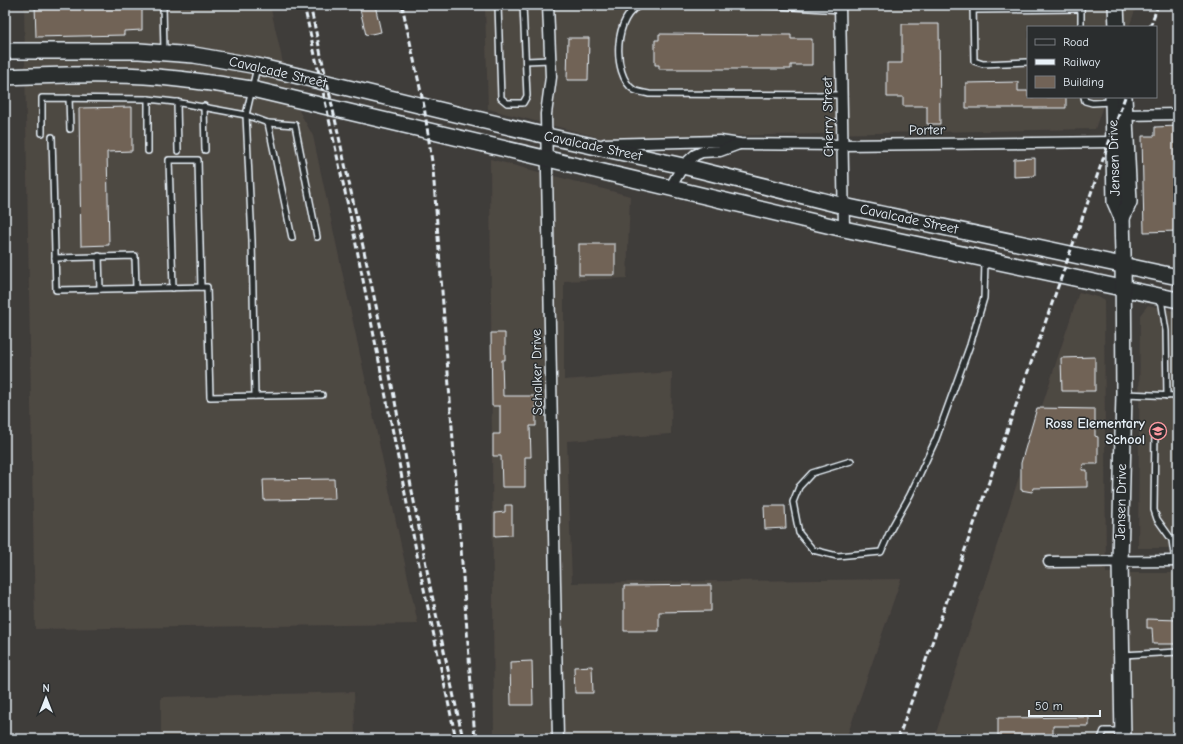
<svg xmlns="http://www.w3.org/2000/svg" width="1183" height="744" font-family="'Comic Neue',sans-serif">
<rect width="100%" height="100%" fill="#3f3d3a"/>
<filter id="ink" filterUnits="userSpaceOnUse"><feTurbulence type="fractalNoise" baseFrequency=".025" numOctaves="2"/><feDisplacementMap in="SourceGraphic" scale="8" xChannelSelector="R" yChannelSelector="G"/><feConvolveMatrix kernelMatrix="1 2 1 2 8 2 1 2 1" color-interpolation-filters="sRGB"/></filter>
<g filter="url(#ink)">
<!-- built -->
<g fill="#4e4843">
<path d="M24 5H270L283 63 298 109 313 136 418 624 35 629Z"/>
<path d="M485 5H1137L1129 27H1028V97H1106L1095 129 601 138 488 109Z"/>
<path d="M490 159 630 196 627 278 564 281V380L672 372 671 434 567 441 572 583 901 579 846 739H494Z"/>
<path d="M1079 292 1104 299 1106 573H1178V739H934Z"/>
<path d="M1148 305 1178 312V548H1138L1140 315Z"/>
<path d="M354 692 355 739H161V697Z"/>
</g>
<!-- building -->
<g fill="#716357" stroke="#e8f1f8">
<path d="M35 5H123V8H142V30L124 31V35L36 37Z"/>
<path d="M359 5H375L381 32 366 35Z"/>
<path d="M902 24H939L940 124H927V106H903V97H887V63H902Z"/>
<path d="M659 34 791 35V39H812V65H791V69H659V65H655V40H659Z"/>
<path d="M568 38H589L588 80H567Z"/>
<path d="M1018 82V91H1028V97H1066V108H966V83Z"/>
<path d="M132 107V151L107 152 109 245 81 246 79 108Z"/>
<path d="M1178 126V231L1144 232 1142 136H1155V127Z"/>
<path d="M1035 158V176L1014 177V159Z"/>
<rect x="579" y="244" width="36" height="31"/>
<path d="M491 333H505V360H502L503 396H536V426H530L531 457H525V487H502L501 456H493V434H500V406H492Z"/>
<path d="M1095 357V391H1062L1061 358Z"/>
<path d="M1037 408 1095 409V436L1098 437V464H1083L1082 470H1087V487L1033 488 1032 492 1021 490V463Z"/>
<path d="M334 479 335 499 264 500 263 480Z"/>
<path d="M505 505H512V535L495 536V513L505 512Z"/>
<path d="M764 506H785L786 528 765 529Z"/>
<path d="M711 585V611L659 612V631H624V586Z"/>
<path d="M1147 619 1178 620V644H1153L1152 628H1147Z"/>
<path d="M532 661 533 705H511L510 662Z"/>
<path d="M592 666 593 693H575L574 667Z"/>
<path d="M1089 717V726H1053V738L1089 739H998V718Z"/>
</g>
<g fill="none" stroke-linecap="round" stroke-linejoin="round">
<!-- service casing -->
<g stroke="#e8f1f8" stroke-width="8">
<g id="service">
<path d="M163 5 164 51"/>
<path d="M498 5 501 98 507 103H523L527 96 523 5"/>
<path d="M642 5C614 12 611 75 634 90 638 92 645 93 649 94L841 95"/>
<path d="M762 5 840 10"/>
<path d="M973 5 974 61 983 64 1028 62"/>
<path d="M973 10 1081 9"/>
<path d="M1081 27V5"/>
<path d="M526 61 550 60"/>
<path d="M1084 97 1085 101 1092 103 1112 102"/>
<path d="M69 98 70 129"/>
<path d="M148 99V151"/>
<path d="M177 102 178 151"/>
<path d="M204 106 205 150"/>
<path d="M268 123 292 238"/>
<path d="M42 133V98L148 99 175 102 246 115 268 123 295 125 317 237"/>
<path d="M52 137 56 290 207 287 210 397 322 395"/>
<path d="M99 256 100 289"/>
<path d="M55 258 135 256 136 288"/>
<path d="M173 288 169 160H198L201 287"/>
<path d="M1161 299 1166 331 1167 396"/>
<path d="M1125 394 1178 396"/>
<path d="M255 396 252 240 246 115 257 67"/>
<path d="M1155 431 1154 510 1157 519 1172 540 1175 561"/>
<path d="M851 461 812 473 799 487 793 502 799 533 813 550 837 556 881 552 891 529 910 495 936 439 970 345 984 298 985 261"/>
<path d="M1122 655 1178 652"/>
<path d="M1101 739 1104 731H1122"/>
</g>
</g>
<!-- minor casing -->
<g stroke="#e8f1f8" stroke-width="13">
<g id="minor">
<path d="M548 5 551 77 546 114 547 172 558 739"/>
<path d="M840 5 844 229"/>
<path d="M1125 115 1178 114"/>
<path d="M605 144 720 141 740 144 842 145 1114 142"/>
<path d="M670 188 683 166 695 155 702 152 720 151 739 144"/>
<path d="M1049 562 1178 561"/>
</g>
</g>
<!-- secondary casing -->
<g stroke="#e8f1f8" stroke-width="18">
<g id="secondary">
<path d="M1116 5 1117 27"/>
<path d="M5 51H139L194 55 257 66 547 136 683 166 844 206 1178 277"/>
<path d="M5 77C41 76 76 74 112 75 159 75 205 82 252 89L844 229 1178 300"/>
<path d="M1113 97 1115 202 1122 218 1123 253 1124 394 1120 561 1123 739"/>
<path d="M1122 218 1129 202 1124 97"/>
</g>
</g>
<!-- service -->
<use href="#service" stroke="#2a2d2e" stroke-width="5"/>
<!-- minor -->
<use href="#minor" stroke="#2a2d2e" stroke-width="10"/>
<!-- secondary -->
<use href="#secondary" stroke="#2a2d2e" stroke-width="15"/>
<!-- rail -->
<g stroke="#e8f1f8" stroke-width="3" stroke-dasharray="6 3" stroke-linecap="butt">
<path d="M304 5 352 224 421 575 456 739"/>
<path d="M310 5 382 333 430 586 463 739"/>
<path d="M402 5 424 106 433 169 475 739"/>
<path d="M1150 27 1158 5"/>
<path d="M898 739 1125 97"/>
</g>
</g>
</g>
<!-- icons -->
<defs>
<g id="school-ring" transform="scale(0.9)"><circle r="9.5" fill="#2a2d2e" stroke="#ff9aa2" stroke-width="1.5"/><path d="M0-5L7-2L0 1L-7-2ZM-4 1L0 2.5L4 1V4Q0 6-4 4Z" fill="#ff9aa2"/></g>
</defs>
<g fill-rule="evenodd">
<use href="#school-ring" x="1158" y="431"/>
</g>
<g text-anchor="middle" dominant-baseline="central" stroke-width="3" stroke-linejoin="round" paint-order="stroke">
<!-- street labels -->
<g font-size="14" fill="#e8f1f8" stroke="#2a2d2e">
<text transform="translate(278 72) rotate(13)">Cavalcade Street</text>
<text transform="translate(828 117) rotate(-91)">Cherry Street</text>
<text transform="translate(927 130) rotate(-1)">Porter</text>
<text transform="translate(593 146) rotate(12)">Cavalcade Street</text>
<text transform="translate(1114 158) rotate(-92)">Jensen Drive</text>
<text transform="translate(909 219) rotate(12)">Cavalcade Street</text>
<text transform="translate(537 372) rotate(-91)">Schalker Drive</text>
<text transform="translate(1121 502) rotate(-89)">Jensen Drive</text>
</g>
<!-- poi labels -->
<g font-size="14" font-weight="bold" fill="#e8f1f8" stroke="#2a2d2e" text-anchor="end">
<text x="1145" y="423">Ross Elementary<tspan x="1145" dy="16">School</tspan></text>
</g>
</g>
<!-- margin -->
<rect width="1183" height="744" fill="none" stroke="#2a2d2e" stroke-width="20"/>
<rect x="10" y="10" width="1163" height="724" fill="none" stroke="#e8f1f8" stroke-width="1.5" filter="url(#ink)"/>
<!-- legend -->
<rect x="1027" y="26" width="130" height="72" fill="#2a2d2e" stroke="#767b7f"/>
<rect x="1035" y="39" width="20" height="6" fill="#2a2d2e" stroke="#767b7f"/>
<text x="1063" y="46" font-size="12" fill="#e8f1f8">Road</text>
<rect x="1035" y="59" width="20" height="6" fill="#e8f1f8" stroke="#767b7f"/>
<text x="1063" y="66" font-size="12" fill="#e8f1f8">Railway</text>
<rect x="1035" y="76" width="20" height="12" fill="#716357" stroke="#767b7f"/>
<text x="1063" y="86" font-size="12" fill="#e8f1f8">Building</text>
<!-- north arrow -->
<g transform="translate(46 698)" stroke="#2a2d2e" stroke-width="3" paint-order="stroke">
<path d="M0-3L7 15L0 10L-7 15Z" fill="#e8f1f8"/>
<text y="-6" font-size="11" font-weight="bold" text-anchor="middle" fill="#e8f1f8">N</text>
</g>
<!-- scale -->
<path d="M1029 710v6h71v-6" fill="none" stroke="#e8f1f8" stroke-width="2"/>
<text x="1035" y="710" font-size="12" fill="#e8f1f8" stroke="#2a2d2e" stroke-width="3" paint-order="stroke">50 m</text>
</svg>
